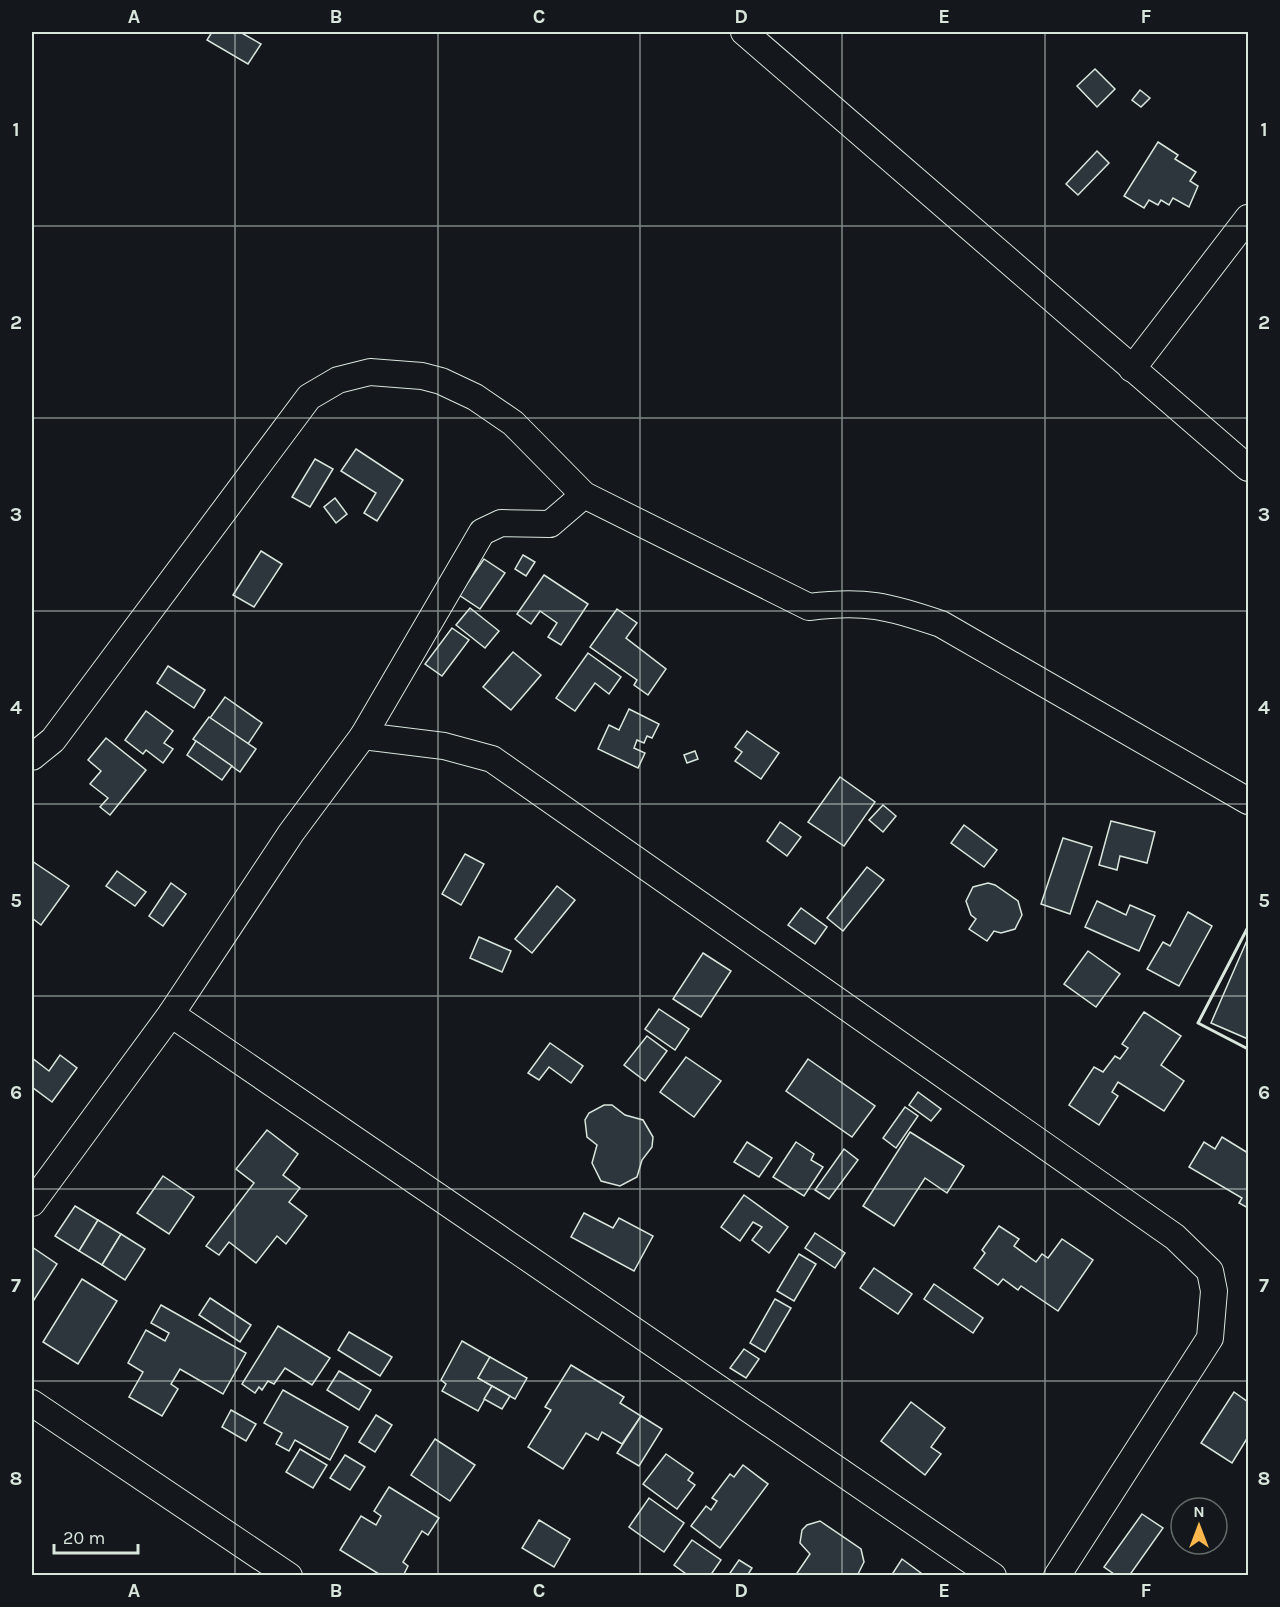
<svg xmlns="http://www.w3.org/2000/svg" width="1280" height="1607" font-family="Karla,sans-serif">
<rect width="100%" height="100%" fill="#14181c"/>
<!-- building -->
<g fill="#2c363c" stroke="#d8e6dc" stroke-width="1.5">
<path d="M212 32H240L261 44 248 64 207 40Z"/>
<path d="M1095 69 1115 89 1097 107 1077 86Z"/>
<path d="M1140 90 1150 98 1141 107 1132 100Z"/>
<path d="M1158 142 1178 155 1175 159 1196 172 1190 181 1198 186 1189 207 1173 198 1169 205 1161 200 1158 205 1149 200 1144 208 1124 196Z"/>
<path d="M1097 151 1109 163 1078 195 1066 184Z"/>
<path d="M356 449 403 480 377 521 364 513 376 493 341 471Z"/>
<path d="M315 459 333 469 310 507 292 497Z"/>
<path d="M335 498 347 514 336 523 324 507Z"/>
<path d="M261 551 282 564 254 607 233 595Z"/>
<path d="M523 555 535 562 526 576 515 569Z"/>
<path d="M484 559 505 573 480 609 459 595Z"/>
<path d="M544 575 588 604 561 645 548 637 557 623 540 611 531 624 517 614Z"/>
<path d="M470 608 499 631 485 648 456 625Z"/>
<path d="M617 609 637 623 626 638 666 669 648 695 634 685 637 680 590 647Z"/>
<path d="M452 628 469 640 442 676 425 664Z"/>
<path d="M513 652 541 675 511 710 483 687Z"/>
<path d="M588 653 621 677 609 694 595 683 575 711 556 698Z"/>
<path d="M168 666 205 690 194 708 157 683Z"/>
<path d="M225 697 262 723 248 744 210 718Z"/>
<path d="M629 709 659 724 652 738 647 736 644 743 637 740 634 748 645 753 638 768 598 749 609 725 619 730Z"/>
<path d="M146 711 173 731 164 743 173 749 163 763 146 750 143 754 125 740Z"/>
<path d="M209 717 256 749 240 772 193 739Z"/>
<path d="M747 731 779 753 761 779 735 761 742 752 735 747Z"/>
<path d="M106 738 146 770 110 815 100 807 108 798 90 784 101 771 88 760Z"/>
<path d="M196 741 232 766 222 780 187 755Z"/>
<path d="M695 751 698 759 687 763 684 755Z"/>
<path d="M840 777 875 802 844 846 808 822Z"/>
<path d="M883 805 896 816 883 832 869 820Z"/>
<path d="M1111 821 1155 832 1147 863 1120 856 1117 870 1099 865Z"/>
<path d="M780 822 801 837 787 856 767 841Z"/>
<path d="M964 825 997 850 984 867 951 843Z"/>
<path d="M1063 838 1092 847 1070 914 1041 904Z"/>
<path d="M465 854 484 864 461 905 442 894Z"/>
<path d="M32 861 69 886 41 925 32 918Z"/>
<path d="M867 867 884 880 843 931 827 918Z"/>
<path d="M117 871 146 892 135 906 106 886Z"/>
<path d="M171 883 186 894 163 926 149 916Z"/>
<path d="M988 883 995 885 1018 901 1022 915 1015 929 1001 933 994 931 987 941 969 929 976 919 971 915 966 901 973 887Z"/>
<path d="M557 886 575 900 532 953 515 939Z"/>
<path d="M1097 901 1126 915 1130 905 1155 916 1139 951 1085 927Z"/>
<path d="M801 908 827 927 815 944 788 925Z"/>
<path d="M1188 912 1212 926 1179 986 1147 969 1163 942 1170 946Z"/>
<path d="M479 937 511 951 502 972 470 958Z"/>
<path d="M1248 938V1039L1211 1023Z"/>
<path d="M1088 951 1120 974 1096 1007 1064 984Z"/>
<path d="M703 953 731 971 701 1017 673 999Z"/>
<path d="M659 1009 689 1029 675 1050 645 1029Z"/>
<path d="M1144 1012 1181 1036 1161 1065 1184 1081 1164 1111 1118 1082 1112 1092 1118 1096 1099 1125 1069 1105 1094 1067 1103 1072 1115 1056 1120 1059 1128 1048 1122 1044Z"/>
<path d="M647 1036 667 1051 645 1081 624 1065Z"/>
<path d="M550 1043 583 1066 571 1083 549 1067 539 1080 528 1073Z"/>
<path d="M60 1055 77 1068 52 1102 32 1087V1058L49 1071Z"/>
<path d="M686 1057 721 1081 694 1117 660 1092Z"/>
<path d="M808 1059 875 1106 852 1137 786 1091Z"/>
<path d="M918 1092 941 1109 931 1121 909 1105Z"/>
<path d="M604 1105H612L625 1115 643 1120 653 1137 652 1147 642 1160 637 1177 620 1186 601 1181 592 1163 597 1145 587 1137 585 1120 589 1113Z"/>
<path d="M905 1107 918 1116 896 1148 883 1138Z"/>
<path d="M267 1130 298 1154 283 1175 300 1188 289 1202 307 1216 286 1244 277 1236 256 1263 229 1242 219 1255 206 1246 254 1183 236 1169Z"/>
<path d="M910 1132 964 1166 947 1193 925 1178 894 1226 863 1206Z"/>
<path d="M1222 1137 1248 1153V1208L1239 1203 1242 1198 1189 1167 1204 1142 1215 1149Z"/>
<path d="M747 1142 772 1158 759 1177 734 1162Z"/>
<path d="M796 1142 814 1154 811 1160 823 1167 804 1196 773 1177Z"/>
<path d="M844 1149 858 1160 829 1199 815 1190Z"/>
<path d="M163 1176 194 1197 169 1234 137 1213Z"/>
<path d="M744 1195 788 1227 769 1253 752 1240 762 1227 753 1222 740 1241 721 1227Z"/>
<path d="M75 1206 98 1220 79 1251 55 1236Z"/>
<path d="M584 1213 613 1228 619 1218 653 1236 634 1271 571 1237Z"/>
<path d="M98 1220 121 1234 102 1265 79 1251Z"/>
<path d="M999 1226 1019 1239 1014 1246 1036 1262 1042 1254 1048 1258 1062 1239 1093 1260 1058 1311 1021 1286 1018 1290 1003 1279 998 1285 974 1268 985 1253 982 1250Z"/>
<path d="M815 1233 845 1253 835 1268 805 1248Z"/>
<path d="M121 1234 145 1249 125 1280 102 1265Z"/>
<path d="M32 1247 57 1264 32 1303Z"/>
<path d="M799 1254 816 1264 794 1301 777 1291Z"/>
<path d="M874 1268 912 1294 898 1314 860 1288Z"/>
<path d="M82 1279 117 1301 78 1364 43 1342Z"/>
<path d="M934 1284 983 1318 973 1333 924 1299Z"/>
<path d="M210 1298 251 1325 240 1342 199 1315Z"/>
<path d="M775 1299 791 1308 765 1352 750 1343Z"/>
<path d="M161 1305 246 1353 223 1394 180 1369 171 1384 178 1389 162 1416 129 1397 143 1372 128 1363 146 1330 165 1341 169 1333 151 1323Z"/>
<path d="M278 1326 330 1358 312 1385 285 1368 274 1384 268 1381 262 1390 259 1387 255 1393 242 1384Z"/>
<path d="M349 1332 392 1357 380 1376 338 1350Z"/>
<path d="M462 1341 490 1357 478 1378 492 1386 478 1411 442 1391 446 1384 441 1380Z"/>
<path d="M744 1349 759 1359 746 1378 730 1368Z"/>
<path d="M490 1357 527 1378 515 1399 478 1378Z"/>
<path d="M571 1365 624 1397 620 1403 641 1416 622 1444 602 1432 598 1440 586 1433 563 1469 528 1447 551 1410 545 1407Z"/>
<path d="M339 1371 371 1390 359 1410 327 1390Z"/>
<path d="M492 1386 510 1396 502 1409 484 1399Z"/>
<path d="M283 1390 348 1427 330 1460 295 1440 289 1451 276 1444 282 1433 264 1423Z"/>
<path d="M1234 1392 1248 1402V1437L1232 1463 1201 1443Z"/>
<path d="M911 1402 945 1428 931 1447 941 1454 925 1475 881 1441Z"/>
<path d="M231 1410 256 1424 246 1441 222 1427Z"/>
<path d="M376 1415 392 1425 375 1452 359 1442Z"/>
<path d="M641 1416 662 1429 639 1466 617 1453Z"/>
<path d="M435 1439 475 1465 450 1501 411 1475Z"/>
<path d="M300 1449 327 1465 313 1488 286 1472Z"/>
<path d="M666 1454 693 1473 688 1480 695 1485 677 1509 643 1484Z"/>
<path d="M345 1455 365 1467 350 1490 330 1478Z"/>
<path d="M743 1465 768 1484 720 1548 691 1526 706 1506 711 1510 717 1501 712 1498 730 1474 734 1477Z"/>
<path d="M389 1487 439 1518 428 1535 422 1531 403 1562 408 1566 403 1576H382L340 1550 361 1516 376 1525 381 1516 374 1511Z"/>
<path d="M649 1498 684 1523 664 1552 629 1527Z"/>
<path d="M1142 1514 1163 1528 1129 1576H1117L1104 1567Z"/>
<path d="M539 1520 570 1539 554 1567 522 1548Z"/>
<path d="M820 1521 861 1549 864 1562 858 1574 795 1576 810 1554 800 1543 802 1530 807 1525Z"/>
<path d="M692 1540 721 1560 710 1576H689L674 1565Z"/>
<path d="M902 1559 925 1576H891Z"/>
<path d="M739 1560 752 1568 747 1576H728Z"/>
</g>
<g fill="none" stroke-linecap="round" stroke-linejoin="round">
<!-- street casing -->
<g stroke="#d8e6dc" stroke-width="28">
<g id="street">
<path d="M744 32 1248 468"/>
<path d="M1132 369 1248 218"/>
<path d="M363 736 444 746 492 759 1175 1237 1210 1271 1214 1291 1210 1338 1057 1576"/>
<path d="M32 757 53 740 309 397 338 380 370 372 422 376 441 381 475 397 513 423 584 495 809 607C865 600 888 606 941 624L1248 801"/>
<path d="M171 1014 993 1576"/>
<path d="M32 1203 171 1014 291 833 363 736 482 532 501 523 550 524 584 495"/>
<path d="M32 1403 289 1576"/>
</g>
</g>
<!-- street -->
<use href="#street" stroke="#14181c" stroke-width="26"/>
<!-- wall -->
<path stroke="#d8e6dc" stroke-width="3" d="M1248 927 1198 1023 1248 1049"/>
</g>
<!-- grid -->
<path fill="none" stroke="#d8e6dc" stroke-width="1.5" stroke-opacity="0.55" d="M235 32V1576M438 32V1576M640 32V1576M842 32V1576M1045 32V1576M32 226H1248M32 418H1248M32 611H1248M32 804H1248M32 996H1248M32 1189H1248M32 1381H1248"/>
<!-- border -->
<rect width="1280" height="1607" fill="none" stroke="#14181c" stroke-width="66"/>
<!-- north arrow -->
<g transform="translate(1199 1526)"><circle r="28" fill="#14181c" stroke="#626a69" stroke-width="1.5"/>
<path d="M0-4.5L10 22L0 15L-10 22Z" fill="#ffb74d"/>
<text y="-9" font-size="16" font-weight="bold" text-anchor="middle" fill="#d8e6dc">N</text>
</g>
<!-- scale -->
<path d="M54 1544v9h84v-9" fill="none" stroke="#d8e6dc" stroke-width="3"/>
<text x="63" y="1544" font-size="18" fill="#d8e6dc" stroke="#14181c" stroke-width="4.5" paint-order="stroke">20 m</text>
<rect x="33" y="33" width="1214" height="1541" fill="none" stroke="#d8e6dc" stroke-width="2"/>
<g font-size="20" text-anchor="middle" font-weight="bold" fill="#d8e6dc">
<text x="134" y="23">A</text>
<text x="336" y="23">B</text>
<text x="539" y="23">C</text>
<text x="741" y="23">D</text>
<text x="944" y="23">E</text>
<text x="1146" y="23">F</text>
<text x="16" y="136">1</text>
<text x="1264" y="136">1</text>
<text x="16" y="329">2</text>
<text x="1264" y="329">2</text>
<text x="16" y="521">3</text>
<text x="1264" y="521">3</text>
<text x="16" y="714">4</text>
<text x="1264" y="714">4</text>
<text x="16" y="907">5</text>
<text x="1264" y="907">5</text>
<text x="16" y="1099">6</text>
<text x="1264" y="1099">6</text>
<text x="16" y="1292">7</text>
<text x="1264" y="1292">7</text>
<text x="16" y="1485">8</text>
<text x="1264" y="1485">8</text>
<text x="134" y="1597">A</text>
<text x="336" y="1597">B</text>
<text x="539" y="1597">C</text>
<text x="741" y="1597">D</text>
<text x="944" y="1597">E</text>
<text x="1146" y="1597">F</text>
</g>
</svg>
